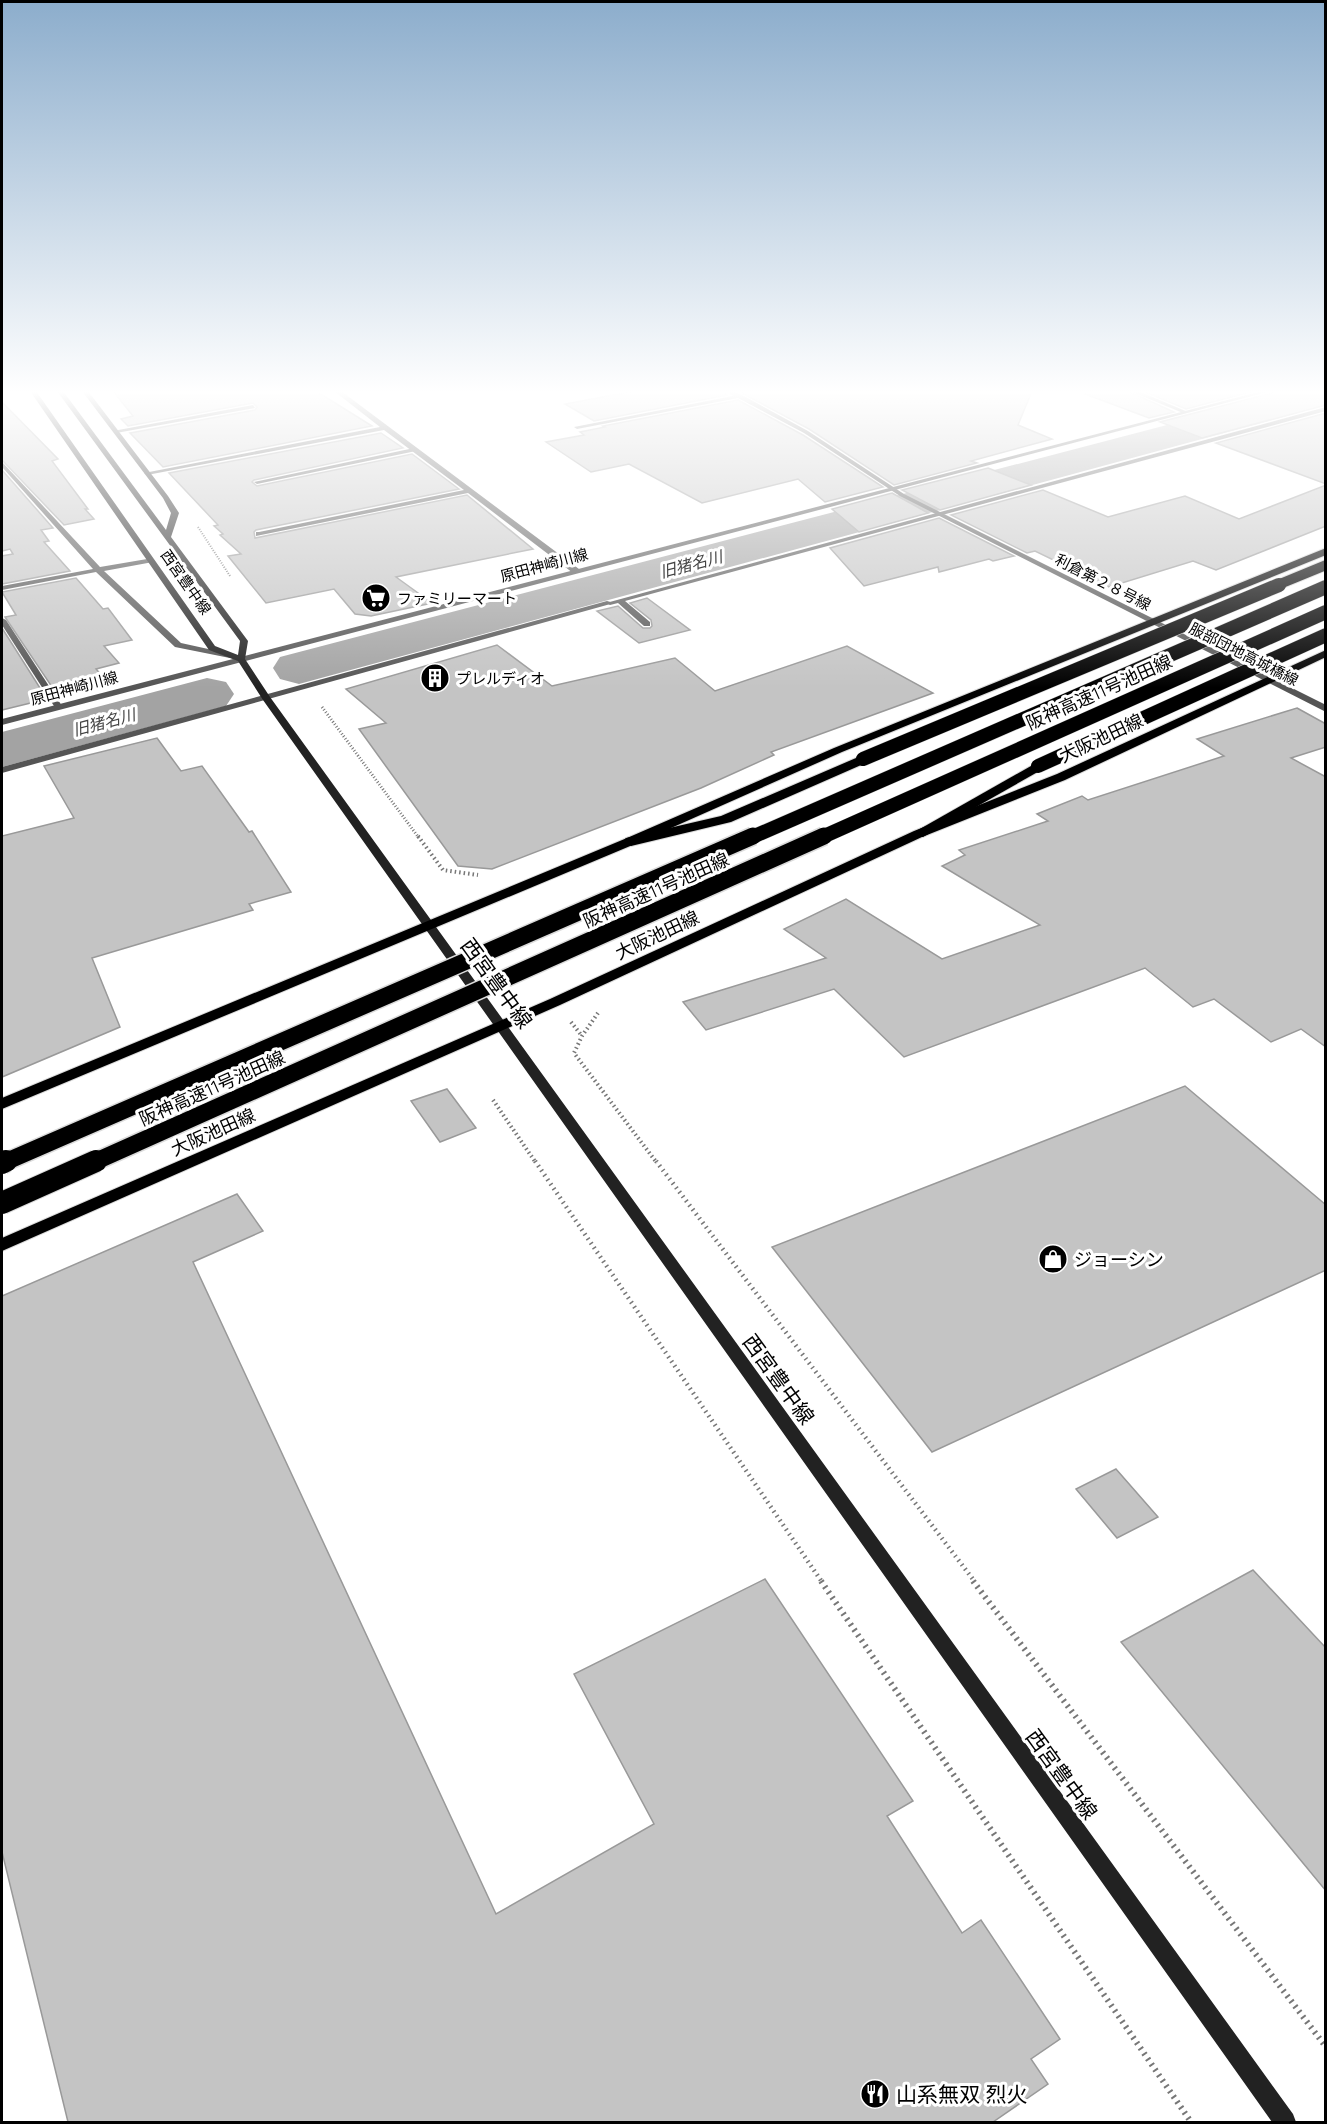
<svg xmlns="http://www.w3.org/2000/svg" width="1327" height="2124" font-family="Quicksand,'Noto Sans JP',sans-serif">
<rect width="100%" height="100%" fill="#fff"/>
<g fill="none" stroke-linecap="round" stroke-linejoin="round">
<!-- river -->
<g fill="#a3a3a3" fill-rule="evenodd">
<path d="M1285 394 1298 397 1304 405 1298 413 299 684 280 679 273 668 280 657Z"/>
<path d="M207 678 226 682 234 694 226 706 2 767V732Z"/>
</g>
</g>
<!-- building -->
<g fill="#c4c4c4" stroke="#999" stroke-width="1.5">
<path d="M113 391H316L372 426 163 467 130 433 255 410 257 407 253 403 128 426 121 419 133 416Z"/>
<path d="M634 391H724L727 395 594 421 565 404Z"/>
<path d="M738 391H1032L1018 425 1052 439 971 461 977 463 894 485 809 429Z"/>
<path d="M1085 391H1128L1174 412 1149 418 1085 394Z"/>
<path d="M1143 391H1254L1186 409Z"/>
<path d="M1273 391H1326V405L1202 438 1160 422 1272 393Z"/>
<path d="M738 400 803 435 883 487 825 502 798 479 702 503 629 464 591 472 546 442 584 435 580 432 605 427 603 426Z"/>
<path d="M2 402 58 459 52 461 88 509H85L94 519 64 525 2 460Z"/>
<path d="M1326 413V484L1216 443Z"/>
<path d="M381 433 403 448 254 480 252 482 257 486 412 454 459 489 256 530 254 532 255 538 467 495 533 549 396 577 432 603 371 616 355 614 334 589 266 603 228 556 241 554 220 535 223 534 214 526 218 525 169 473Z"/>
<path d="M988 468 1031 485 940 510 902 490Z"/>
<path d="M2 470 53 528 41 530 49 541 44 542 70 571 2 584V556L13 554 10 549 2 551Z"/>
<path d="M1326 485V526L1216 570 1193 561 1109 587 1035 551 1027 553 951 515 1043 490 1108 517 1185 496 1239 519Z"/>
<path d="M892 493 928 513 859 532 832 509Z"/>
<path d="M939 518 1014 556 993 561 989 559 939 572 938 567 864 586 830 548Z"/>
<path d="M76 578 103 609 108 608 132 640 104 646 119 663 96 669 109 683 58 696 5 617 16 615 2 592Z"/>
<path d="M647 598 690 630 639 643 597 611 618 606 643 628H650L652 626 651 620 630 603Z"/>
<path d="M2 628 47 699 2 710Z"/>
<path d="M497 645 552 686 675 658 715 691 847 646 933 693 771 752 774 755 701 788 492 869 458 866 359 729 386 723 346 689Z"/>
<path d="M1297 708 1326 724V747L1291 758 1326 777V1047L1301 1029 1271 1042 1214 999 1193 1007 1145 968 904 1057 834 989 706 1030 683 1002 826 958 784 929 846 899 942 959 1040 925 942 866 965 855 959 850 1048 821 1037 814 1082 796 1088 800 1224 756 1197 739Z"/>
<path d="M157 738 181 771 202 766 249 832 252 831 291 892 249 904 253 910 92 958 120 1027 2 1077V836L74 818 44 766Z"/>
<path d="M1185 1086 1326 1205V1270L932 1452 772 1247Z"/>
<path d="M447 1089 476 1128 440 1142 411 1101Z"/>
<path d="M237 1194 263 1231 193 1262 496 1914 654 1824 574 1674 765 1579 913 1801 887 1816 962 1933 981 1920 1060 2039 1031 2059 1048 2084 993 2122H68L2 1852V1296Z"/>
<path d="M1116 1469 1158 1517 1117 1538 1076 1489Z"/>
<path d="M1253 1570 1326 1648V1891L1121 1642Z"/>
</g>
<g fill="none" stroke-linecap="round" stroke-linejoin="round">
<!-- primary casing -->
<g stroke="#dbdbdb" stroke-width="2">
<g id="primary">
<path d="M1326 548V555L842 752 635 844 2 1109V1098L627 838 834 748Z"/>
<path d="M1326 650V657L1065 780 922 837 560 1005 2 1251V1238L550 999 914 831 1057 774Z"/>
</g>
</g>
<!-- motorway casing -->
<g stroke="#dbdbdb" stroke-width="2">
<g id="motorway">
<path d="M863 755 868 756 870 759 868 762 731 822 631 846 623 841 626 838 721 816Z"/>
<path d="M1038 762 1043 763 1045 766 1043 769 923 837H913L911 834Z"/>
</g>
</g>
<!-- path-far4 -->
<path stroke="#777" stroke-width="2" stroke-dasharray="1 1.5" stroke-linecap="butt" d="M198 527 230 576"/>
<!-- path-far3 -->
<path stroke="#777" stroke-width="3" stroke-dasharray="1 2" stroke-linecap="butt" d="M322 707 419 838"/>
<!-- path-far2 -->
<g stroke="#777" stroke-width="4" stroke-dasharray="1.5 3" stroke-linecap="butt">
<path d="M418 836 443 870 478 875"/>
<path d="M598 1013 582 1036 574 1053 657 1163"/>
<path d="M571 1022 582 1036"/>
<path d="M493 1100 536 1163"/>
</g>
<!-- path-far1 -->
<g stroke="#777" stroke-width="4.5" stroke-dasharray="1.5 4" stroke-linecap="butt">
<path d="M535 1161 822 1582"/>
<path d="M656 1161 975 1582"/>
</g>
<!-- path -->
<g stroke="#777" stroke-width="6" stroke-dasharray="2 4.5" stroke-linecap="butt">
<path d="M821 1581 1191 2122"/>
<path d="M973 1581 1326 2047"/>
</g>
<!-- service -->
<g fill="#555" fill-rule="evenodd">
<path d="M1326 407V411L625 601 650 622V626H644L618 603 610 605 606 603Z"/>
<path d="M414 448 417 450 416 451 257 484 254 482Z"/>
</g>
<!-- minor -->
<g fill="#555" fill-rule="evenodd">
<path d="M2 391H7L2 394Z"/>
<path d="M334 391H341L579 569V573H573L468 493 256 536V532H259L464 490 384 430 147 475 144 473 380 427Z"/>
<path d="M726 391H733L742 395 808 431 904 494 1326 705V712L900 496 804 433 738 398 577 429 574 427 733 396Z"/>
<path d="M1130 391H1138L1188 412 1183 413Z"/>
<path d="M253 405 255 408 116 433 113 431Z"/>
<path d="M2 462 100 567 153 558V562L104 571 181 643 240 656V660L175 647 96 572 2 590V586L93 569 2 467Z"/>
<path d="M607 601 614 603 2 773V767Z"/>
<path d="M2 618 6 620 62 706 61 708 58 709 54 706 2 625Z"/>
</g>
<!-- tertiary -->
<path fill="#555" fill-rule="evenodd" d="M1262 391H1271L2 725V719Z"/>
<!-- secondary -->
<path fill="#222" fill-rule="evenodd" d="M30 391H36L215 646 238 655 240 641 57 391H63L166 530 171 513 163 498 82 391H88L168 496 179 513 171 537 248 641 245 659 270 697 1293 2114 1296 2122H1272L263 700 238 661 209 650Z"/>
<!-- primary -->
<use href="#primary" fill="#000" fill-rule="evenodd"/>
<!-- motorway -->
<use href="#motorway" fill="#000" fill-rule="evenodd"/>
<!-- motorway-bridge-far3 casing -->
<g stroke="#dbdbdb" stroke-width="12" stroke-linecap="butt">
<path id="motorway-bridge-far3" d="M1275 586 1326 565"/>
</g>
<!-- motorway-bridge-far2 casing -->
<g stroke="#dbdbdb" stroke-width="15" stroke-linecap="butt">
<g id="motorway-bridge-far2">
<path d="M863 759 1279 585"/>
<path d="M1038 766 1326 635"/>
<path d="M750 838 1326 587"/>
<path d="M820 838 1326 612"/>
</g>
</g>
<!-- motorway-bridge-far1 casing -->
<g stroke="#dbdbdb" stroke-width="20" stroke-linecap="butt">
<g id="motorway-bridge-far1">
<path d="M3 1163 753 836"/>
<path d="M92 1163 824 836"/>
</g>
</g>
<!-- motorway-bridge casing -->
<g stroke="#dbdbdb" stroke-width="24" stroke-linecap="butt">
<g id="motorway-bridge">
<path d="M2 1163 6 1161"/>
<path d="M2 1203 96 1161"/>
</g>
</g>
<!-- motorway-bridge-far3 -->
<use href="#motorway-bridge-far3" stroke="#000" stroke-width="10"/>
<!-- motorway-bridge-far2 -->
<use href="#motorway-bridge-far2" stroke="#000" stroke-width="14"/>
<!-- motorway-bridge-far1 -->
<use href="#motorway-bridge-far1" stroke="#000" stroke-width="17"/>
<!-- motorway-bridge -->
<use href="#motorway-bridge" stroke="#000" stroke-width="22"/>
</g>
<!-- sky -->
<linearGradient id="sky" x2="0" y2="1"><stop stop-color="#8cadcc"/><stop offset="0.57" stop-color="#fff"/><stop offset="1" stop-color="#fff" stop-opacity="0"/></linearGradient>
<rect width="1327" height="688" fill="url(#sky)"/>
<!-- icons -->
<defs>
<g id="supermarket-disc" transform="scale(1.5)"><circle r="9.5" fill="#000" stroke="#fff"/><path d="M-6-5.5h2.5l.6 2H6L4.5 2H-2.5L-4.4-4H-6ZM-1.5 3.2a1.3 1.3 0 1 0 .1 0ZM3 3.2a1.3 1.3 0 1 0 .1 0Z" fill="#fff"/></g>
<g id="building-disc" transform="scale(1.5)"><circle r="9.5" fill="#000" stroke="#fff"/><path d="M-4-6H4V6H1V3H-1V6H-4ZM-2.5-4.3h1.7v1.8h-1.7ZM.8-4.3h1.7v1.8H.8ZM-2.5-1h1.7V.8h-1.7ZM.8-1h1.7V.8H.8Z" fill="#fff"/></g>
<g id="shop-disc" transform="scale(1.5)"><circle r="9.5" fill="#000" stroke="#fff"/><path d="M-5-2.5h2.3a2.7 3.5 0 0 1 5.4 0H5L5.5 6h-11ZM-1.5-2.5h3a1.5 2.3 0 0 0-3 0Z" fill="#fff"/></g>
<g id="restaurant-disc" transform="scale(1.5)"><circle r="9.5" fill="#000" stroke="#fff"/><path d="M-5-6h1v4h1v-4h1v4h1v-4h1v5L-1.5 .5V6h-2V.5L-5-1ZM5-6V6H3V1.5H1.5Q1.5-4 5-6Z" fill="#fff"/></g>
</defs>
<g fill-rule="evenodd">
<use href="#supermarket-disc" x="376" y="598"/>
<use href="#building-disc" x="435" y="678"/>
<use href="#shop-disc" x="1053" y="1259"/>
<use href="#restaurant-disc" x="875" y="2094"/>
</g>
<g text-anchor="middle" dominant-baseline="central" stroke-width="6" stroke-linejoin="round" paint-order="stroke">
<!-- far-street labels -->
<g font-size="15" fill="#000" stroke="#fff">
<text transform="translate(544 565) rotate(-15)">原田神崎川線</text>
<text transform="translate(186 582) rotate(55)">西宮豊中線</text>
<text transform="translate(1103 582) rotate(27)">利倉第２８号線</text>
<text transform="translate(1244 654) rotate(27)">服部団地高城橋線</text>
<text transform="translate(74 688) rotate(-15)">原田神崎川線</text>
</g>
<!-- far-poi labels -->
<g font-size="15" fill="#000" stroke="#fff" text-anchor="start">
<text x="397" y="598">ファミリーマート</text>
<text x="456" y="678">プレルディオ</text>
</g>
<!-- far-water labels -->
<g font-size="16" font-style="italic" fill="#444" stroke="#fff">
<text transform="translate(691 564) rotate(-15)">旧猪名川</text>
<text transform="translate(104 722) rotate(-15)">旧猪名川</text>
</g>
<!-- street labels -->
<g font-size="18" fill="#000" stroke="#fff">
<text transform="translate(1099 692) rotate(-24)">阪神高速11号池田線</text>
<text transform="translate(1101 738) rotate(-25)">大阪池田線</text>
<text transform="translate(656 890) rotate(-24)">阪神高速11号池田線</text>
<text transform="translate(657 935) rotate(-25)">大阪池田線</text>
<text transform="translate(212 1088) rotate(-24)">阪神高速11号池田線</text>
<text transform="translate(213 1132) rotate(-24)">大阪池田線</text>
</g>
<!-- poi labels -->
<g font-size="18" fill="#000" stroke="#fff" text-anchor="start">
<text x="1074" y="1259">ジョーシン</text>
</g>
<!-- near-street labels -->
<g font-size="21" fill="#000" stroke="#fff">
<text transform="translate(497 983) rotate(54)">西宮豊中線</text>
<text transform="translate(779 1379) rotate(54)">西宮豊中線</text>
<text transform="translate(1062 1774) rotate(54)">西宮豊中線</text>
</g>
<!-- near-poi labels -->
<g font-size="21" fill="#000" stroke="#fff" text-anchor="start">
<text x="896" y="2094">山系無双 烈火</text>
</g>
</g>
<!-- border -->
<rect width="1327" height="2124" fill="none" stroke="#000000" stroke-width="6"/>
</svg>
